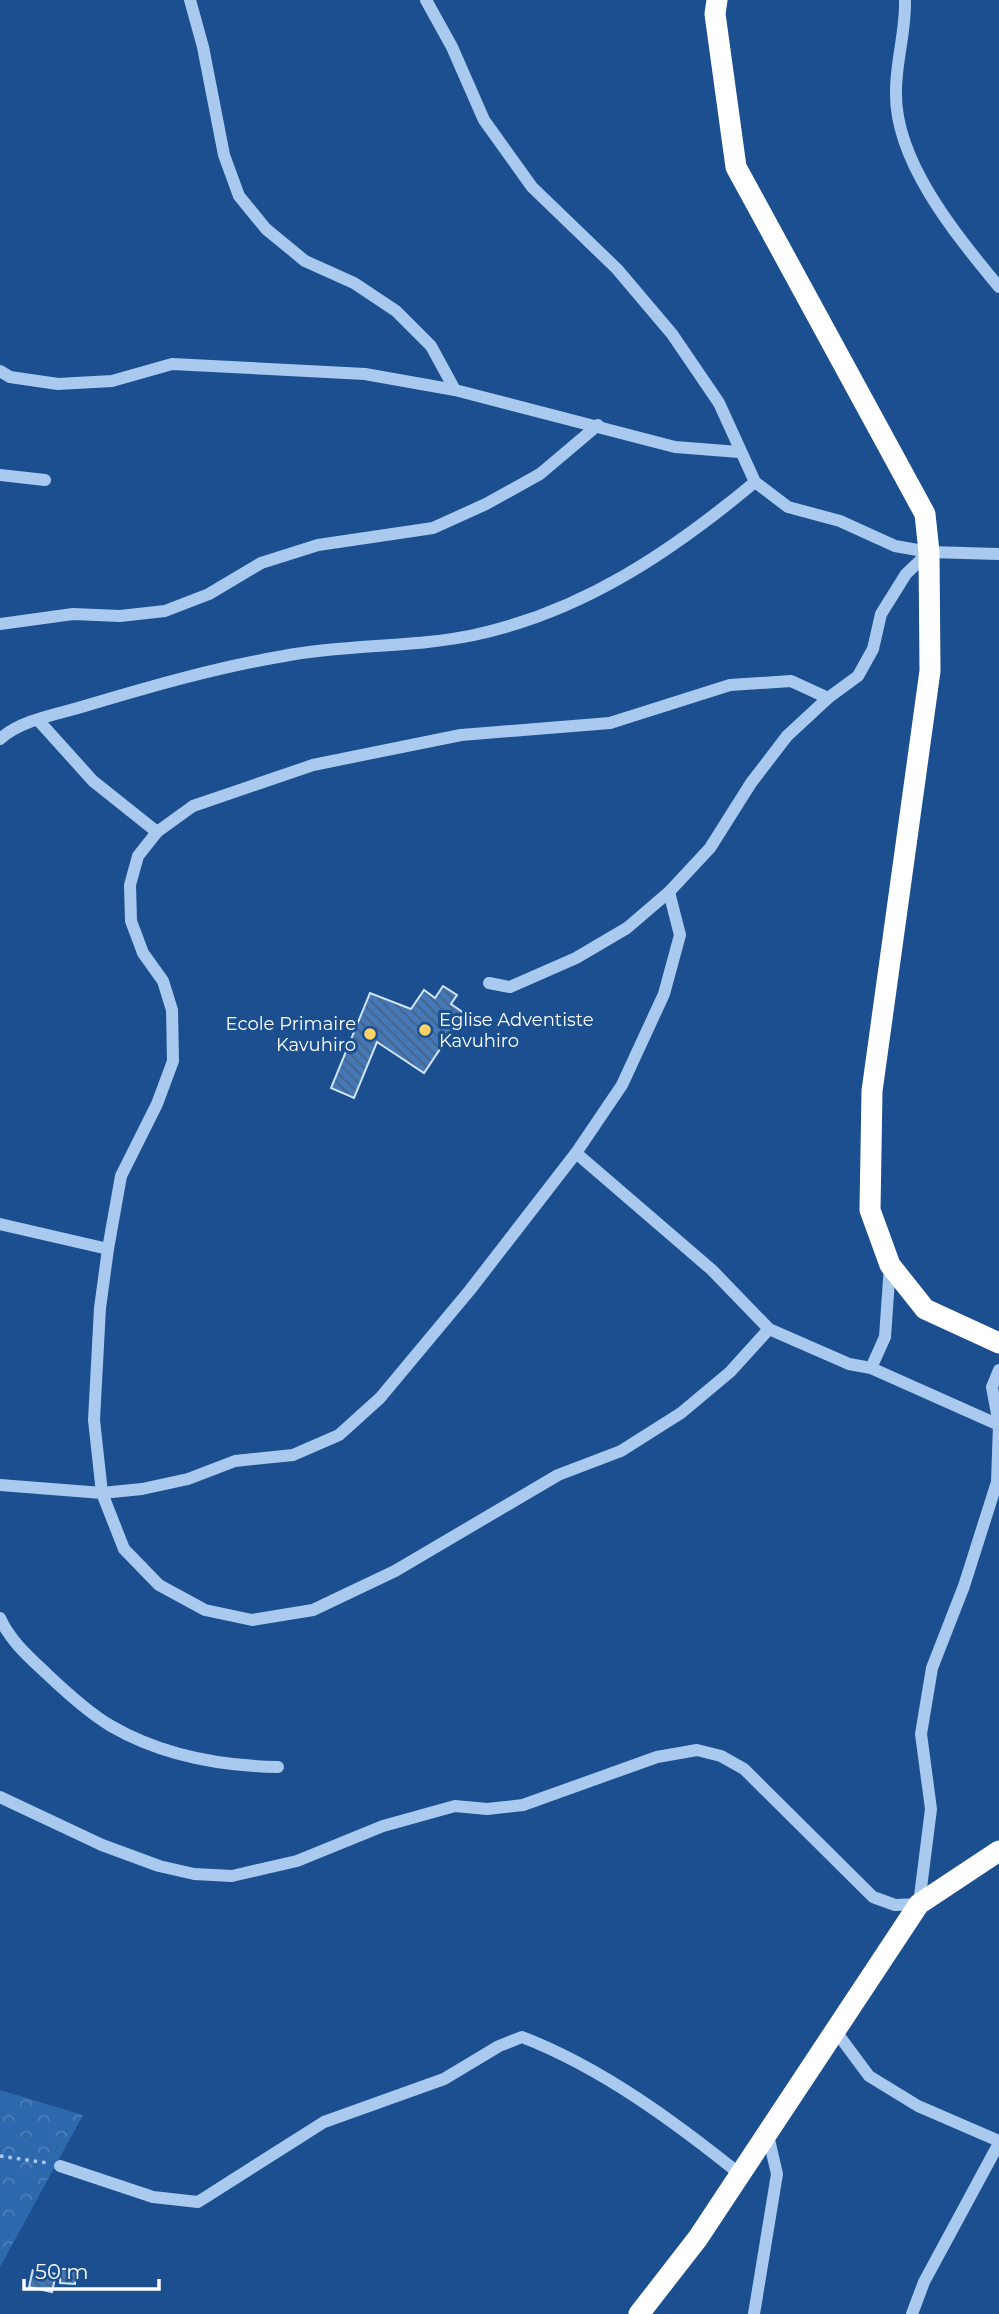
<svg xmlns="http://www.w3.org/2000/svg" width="999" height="2314" font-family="Montserrat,sans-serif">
<defs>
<pattern id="forest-crowns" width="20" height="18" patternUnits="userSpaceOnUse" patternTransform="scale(1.75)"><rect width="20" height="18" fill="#2e69ad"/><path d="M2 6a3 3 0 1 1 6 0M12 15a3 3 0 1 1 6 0" fill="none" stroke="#4d80b9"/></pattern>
<pattern id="building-back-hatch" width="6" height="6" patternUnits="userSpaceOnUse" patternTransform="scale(1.75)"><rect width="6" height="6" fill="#4478b7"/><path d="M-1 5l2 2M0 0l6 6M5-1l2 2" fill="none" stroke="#486282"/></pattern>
</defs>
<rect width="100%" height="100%" fill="#1b4f8f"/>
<!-- forest -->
<path fill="url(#forest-crowns)" d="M0 2090 83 2115 0 2267Z"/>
<!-- building -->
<g fill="url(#building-back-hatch)" stroke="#cfe3fa" stroke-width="2">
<path d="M443 986 457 995 451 1004 464 1013 424 1073 377 1042 354 1098 331 1088 370 993 411 1009 424 990 435 998Z"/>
<path d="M33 2269 56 2274 52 2292 29 2287Z"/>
<path d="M60 2269H75V2284L60 2283Z"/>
</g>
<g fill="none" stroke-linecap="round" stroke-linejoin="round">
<!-- path -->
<path stroke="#a9c9ee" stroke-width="3.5" stroke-dasharray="3.5 5" stroke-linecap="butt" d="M0 2156 48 2163"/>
<!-- minor -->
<g stroke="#a9c9ee" stroke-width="12">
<path d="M190 0 203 47 224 155 239 196 266 229 305 261 354 283 396 311 431 346 455 390"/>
<path d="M426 0 452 47 484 120 532 187 617 269 672 334 719 403 755 482 788 507 840 521 895 546 929 552 999 554"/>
<path d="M905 0C906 31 896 60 896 91 894 161 957 236 999 287"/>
<path d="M0 371 10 377 58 384 112 381 172 364 365 374 455 390 675 447 739 452"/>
<path d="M0 475 45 480"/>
<path d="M0 624 73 614 120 616 165 611 209 594 261 563 318 545 433 528 486 504 540 474 598 425"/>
<path d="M38 720 93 781 157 832"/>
<path d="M0 739C22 719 60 714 88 705 152 686 218 667 284 656 346 644 412 648 474 635 582 612 671 552 755 482"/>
<path d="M489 983 510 987 576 958 627 928 669 892 710 848 751 783 787 736 828 698 858 676 873 649 881 614 906 574 929 552"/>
<path d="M576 1153 712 1270 769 1329 849 1364 871 1368 999 1425"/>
<path d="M0 1224 108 1249"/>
<path d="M769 1329 730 1372 681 1413 621 1451 558 1475 395 1571 313 1610 252 1620 205 1610 159 1585 124 1549 102 1493 94 1420 100 1308 108 1249 121 1176 157 1104 173 1061 172 1010 163 981 143 953 131 921 130 885 138 856 157 832 193 806 313 765 461 735 610 723 730 685 791 681 828 698"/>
<path d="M871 1368 885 1337 890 1265"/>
<path d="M0 1485 102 1493 142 1489 188 1479 235 1461 293 1455 339 1435 380 1398 470 1290 576 1153 622 1085 664 994 680 935 669 892"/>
<path d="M0 1618C10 1641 30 1658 48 1675 67 1693 89 1713 111 1726 161 1755 222 1766 278 1767"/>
<path d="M0 1797 102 1845 159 1866 194 1874 232 1876 297 1861 383 1826 455 1806 487 1809 523 1805 657 1757 697 1750 721 1756 744 1769 873 1897 895 1905 919 1904 931 1809 921 1734 932 1668 964 1586 997 1482 999 1425 992 1387 999 1370"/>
<path d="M837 2033 869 2076 918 2106 999 2141"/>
<path d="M60 2166 153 2197 198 2202 324 2122 444 2079 499 2046 522 2037C602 2068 675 2122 741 2175"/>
<path d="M754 2314 777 2174 768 2135"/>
<path d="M912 2314 924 2282 999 2143"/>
</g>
<!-- highway -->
<g stroke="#fff" stroke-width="21">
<path d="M717 0 715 14 736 167 925 514 929 552 930 671 872 1091 870 1210 890 1265 925 1309 999 1343"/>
<path d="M639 2314 698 2238 919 1904 999 1851"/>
</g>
</g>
<!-- markers -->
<g fill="#ffd166" stroke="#1b4f8f" stroke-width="2.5">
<circle cx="425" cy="1030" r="7"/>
<circle cx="370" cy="1034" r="7"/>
</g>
<g text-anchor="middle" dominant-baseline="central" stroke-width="6" stroke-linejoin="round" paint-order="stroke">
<!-- poi labels -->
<g font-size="18" fill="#fff" stroke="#1b4f8f" text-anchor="start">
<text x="439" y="1020">Eglise Adventiste<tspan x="439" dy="21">Kavuhiro</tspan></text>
<text x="356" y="1024" text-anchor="end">Ecole Primaire<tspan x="356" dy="21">Kavuhiro</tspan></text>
</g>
</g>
<!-- scale -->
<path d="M24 2279v10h135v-10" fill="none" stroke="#ffffff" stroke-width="3.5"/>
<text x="35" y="2279" font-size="21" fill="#ffffff" stroke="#1b4f8f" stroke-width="5" paint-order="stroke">50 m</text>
</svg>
